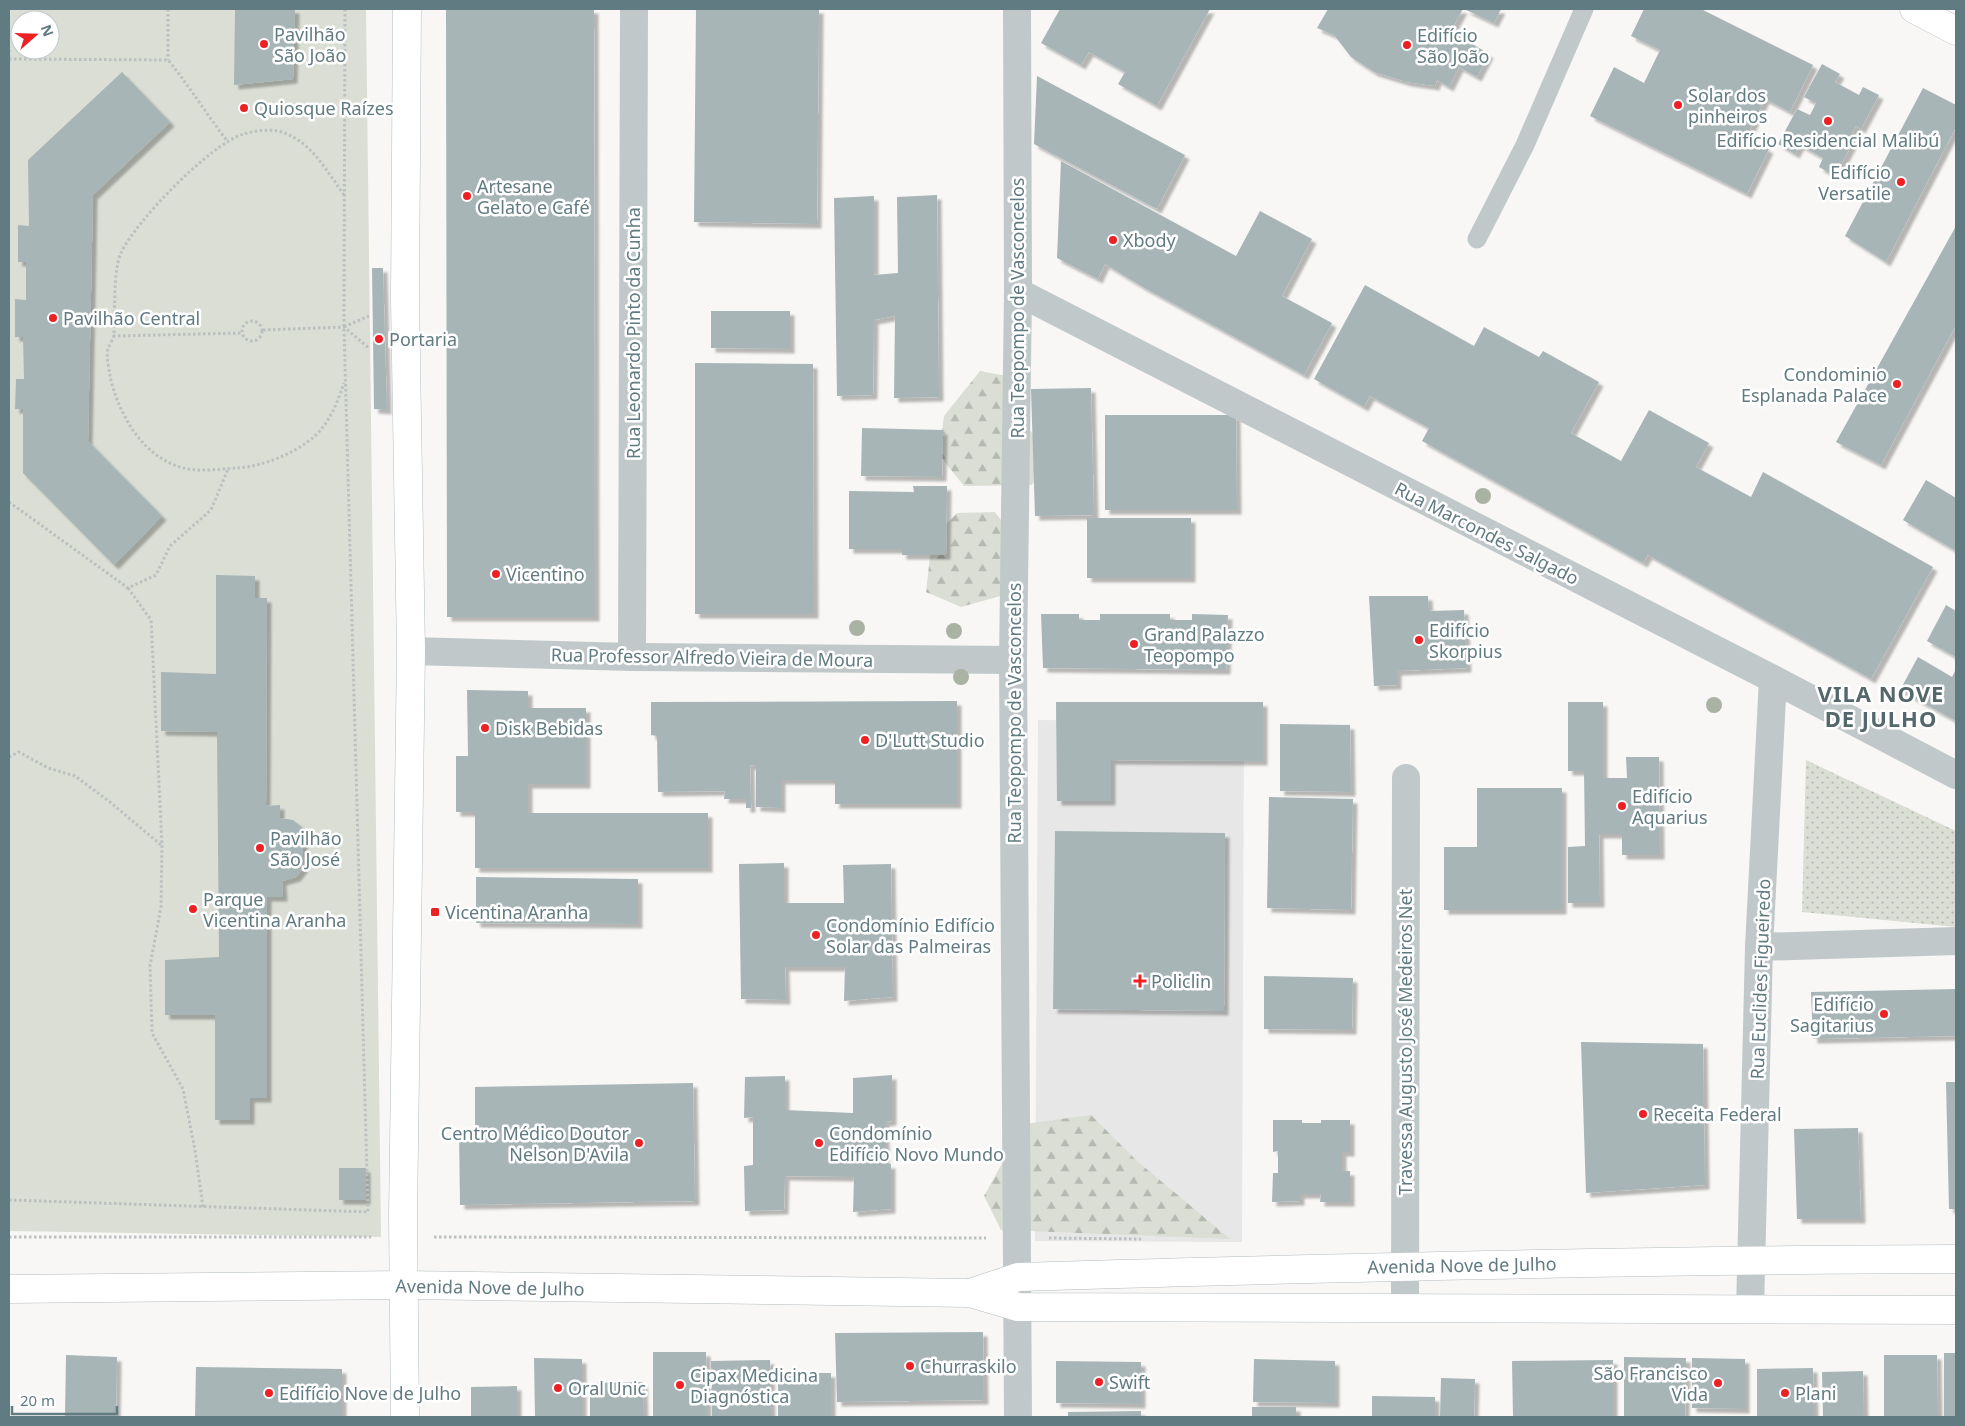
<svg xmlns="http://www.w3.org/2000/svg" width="1965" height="1426" font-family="'Noto Sans',sans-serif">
<defs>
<pattern id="grass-dots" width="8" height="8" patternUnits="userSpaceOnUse" patternTransform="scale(1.25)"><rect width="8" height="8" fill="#daded4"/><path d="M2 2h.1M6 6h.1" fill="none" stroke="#b4b9b1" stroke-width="1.8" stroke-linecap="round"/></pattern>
<pattern id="forest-firs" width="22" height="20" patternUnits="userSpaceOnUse" patternTransform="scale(1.25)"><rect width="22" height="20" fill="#daded4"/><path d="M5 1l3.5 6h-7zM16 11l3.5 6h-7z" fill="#b4b9b1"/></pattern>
<filter id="shadow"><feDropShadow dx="4.5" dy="4.5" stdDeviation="1" flood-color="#0004"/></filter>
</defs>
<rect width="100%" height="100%" fill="#f8f7f5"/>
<!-- built -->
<path fill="#e6e7e6" d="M1038 720 1244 722 1242 1242 1035 1241Z"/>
<!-- grass -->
<path fill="url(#grass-dots)" d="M1806 760 1956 831V927L1802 912Z"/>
<!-- forest -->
<g fill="url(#forest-firs)">
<path d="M980 371 1011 377 1014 411 1051 456 1032 485 964 486 939 455 944 416Z"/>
<path d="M995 512 1014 537 1004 595 961 607 926 592 932 539 957 513Z"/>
<path d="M1091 1115 1137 1161 1230 1239 1001 1230 984 1196 1024 1124Z"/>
</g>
<!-- park -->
<path fill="#daded4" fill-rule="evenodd" d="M9 9H366L381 1237 9 1231ZM20 20H50V50H20Z"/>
<!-- building -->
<g fill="#a7b5b7" filter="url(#shadow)">
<path d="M235 9H295L293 79 234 85Z"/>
<path d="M446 9H594L595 617H447Z"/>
<path d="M696 9H819L817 224 694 222Z"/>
<path d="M1060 9H1210L1157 106 1118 84 1125 72 1089 52 1081 65 1041 43Z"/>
<path d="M1328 9H1463L1451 31 1489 54 1477 77 1459 67 1449 87 1437 80 1435 86 1407 82 1374 72 1351 57 1334 35 1317 28Z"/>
<path d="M1464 9H1501L1494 23Z"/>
<path d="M1644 9H1701L1813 65 1790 112 1765 99 1746 138 1769 149 1747 194 1590 116 1614 67 1644 83 1660 50 1631 36Z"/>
<path d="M1822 64 1840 74 1835 82 1859 95 1863 87 1879 95 1861 129 1856 126 1848 142 1852 144 1835 176 1819 167 1823 158 1800 145 1795 154 1778 144 1797 109 1810 115 1816 103 1804 97Z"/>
<path d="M122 72 170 122 93 195 88 441 162 516 114 565 23 473V409H15L16 379H24L23 337H15V299L26 300V262H18V225L29 226 28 160Z"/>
<path d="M1037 76 1185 155 1157 209 1034 144Z"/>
<path d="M1923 88 1956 105V127L1886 262 1845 236Z"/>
<path d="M1061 161 1236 256 1260 211 1312 239 1282 296 1332 323 1304 375 1143 287 1105 264 1098 279 1057 258Z"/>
<path d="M937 195 939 397 894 398 895 316 874 320 873 395 837 396 834 198 874 196V275L898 273 897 197Z"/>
<path d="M1956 226V325L1881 465 1836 442Z"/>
<path d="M372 268H383L387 410 374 409Z"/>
<path d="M1365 285 1474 346 1484 327 1539 357 1543 351 1599 382 1571 433 1621 461 1649 410 1709 443 1696 467 1751 497 1763 472 1933 567 1871 679 1648 555 1643 563 1422 441 1429 428 1370 396 1364 407 1314 379Z"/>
<path d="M711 311H790V349L711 348Z"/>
<path d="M695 363 813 364 814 614H695Z"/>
<path d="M1091 388 1094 515 1035 516 1031 389Z"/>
<path d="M1105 415H1236L1237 510H1105Z"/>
<path d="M862 428 943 430 942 477 861 476Z"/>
<path d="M1926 480 1956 498V551L1903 520Z"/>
<path d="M913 486H947L946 555H902V549H849V491L914 492Z"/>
<rect x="1087" y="518" width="104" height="60"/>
<path d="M216 575 255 576V598H267L266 806 280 805V818L293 820 303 828V868L296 877 282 881 283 897H267V1098H250V1120H215V1015H165V960L219 957 217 732 161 731V672L216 674Z"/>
<path d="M1369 596H1428L1429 611 1464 610 1467 668 1397 671V685L1374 686Z"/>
<path d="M1946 605 1956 611V657L1927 641Z"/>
<path d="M1041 614H1079V620H1100V614H1170V620H1192V614L1228 615 1226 670 1043 668Z"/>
<path d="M1918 657 1952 677 1956 669V721L1900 690Z"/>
<path d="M467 690 528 691V708H586V784H528V813H708V868H475V812H456V756H468Z"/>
<path d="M957 701V804H835V780H781V808L756 807V766L750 765 751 808H746V799H724L725 791 658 792 657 736 651 735V702Z"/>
<path d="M1056 702H1263V761L1111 760V801H1057Z"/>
<path d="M1568 702H1603V778H1627L1626 757H1659L1660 855H1622V834H1599L1600 903H1568V847L1585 846 1584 771H1568Z"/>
<path d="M1280 724 1350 725 1351 792 1280 791Z"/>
<path d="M1477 788H1562V910H1444V847H1477Z"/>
<path d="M1269 797 1353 799 1351 910 1267 908Z"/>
<path d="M1055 831 1225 833 1224 1011 1053 1009Z"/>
<path d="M784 863V903H844L843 865 891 864 893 997 844 1001 845 967H785L786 1000 741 999 739 864Z"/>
<path d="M476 877 638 879V924L476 923Z"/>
<path d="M1264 976 1353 978 1352 1030 1264 1029Z"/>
<path d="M1956 989V1036L1813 1039 1811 992Z"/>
<path d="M1581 1042 1703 1044 1705 1185 1586 1193Z"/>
<path d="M892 1075V1121L885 1122V1164H891V1209L853 1212 854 1177 785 1176 784 1210 745 1211 744 1166 753 1165V1117L744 1118 745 1077 785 1076V1110L853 1113V1078Z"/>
<path d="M1946 1082H1956V1209H1949Z"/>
<path d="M693 1083 695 1201 460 1205 459 1131H475V1087Z"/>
<path d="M1273 1120H1302V1123H1321V1120H1350V1152H1342V1171H1350V1202H1320L1321 1194H1300V1201L1272 1202 1273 1173H1278V1151L1273 1152Z"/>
<path d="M1858 1128 1861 1219H1797L1794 1129Z"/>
<rect x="339" y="1168" width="27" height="32"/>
<path d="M983 1332 984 1400 837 1402 835 1333Z"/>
<path d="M653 1352H706L707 1417H653Z"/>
<rect x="1944" y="1353" width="12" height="64"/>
<path d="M66 1355 117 1357 116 1417H65Z"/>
<path d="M1884 1355H1937L1938 1417H1884Z"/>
<path d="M1624 1357 1686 1358 1685 1417H1624Z"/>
<path d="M534 1358 582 1359V1417H535Z"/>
<path d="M1692 1358 1745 1359V1409L1692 1408Z"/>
<path d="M1254 1359 1335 1361V1403L1253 1402Z"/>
<path d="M770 1360 771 1417H712L711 1361Z"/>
<path d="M1613 1360V1417H1513L1512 1361Z"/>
<path d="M1056 1361 1141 1362V1404L1056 1403Z"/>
<path d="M196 1367 342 1369V1417H195Z"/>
<path d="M1813 1368 1814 1417H1757V1369Z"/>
<path d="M1863 1371 1864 1417H1823L1822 1372Z"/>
<rect x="778" y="1373" width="53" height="44"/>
<path d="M1441 1378 1475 1379 1474 1417H1440Z"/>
<path d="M643 1382 644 1417H590V1383Z"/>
<path d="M517 1386V1417H471V1387Z"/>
<path d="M1372 1396 1435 1397V1417H1372Z"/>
<rect x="1252" y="1407" width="44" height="10"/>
<path d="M1141 1411V1417H1068V1412Z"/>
</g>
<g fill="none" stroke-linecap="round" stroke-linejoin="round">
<!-- secondary casing -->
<g stroke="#b3bcbf" stroke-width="29">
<g id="secondary">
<path d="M9 1289 404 1285 970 1293 1018 1307 1956 1310"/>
<path d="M970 1293 1018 1277C1331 1268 1643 1260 1956 1259"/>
<path d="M405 1417 403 1216 411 651 405 299 407 9"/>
</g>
</g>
<!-- primary casing -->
<g stroke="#b2babc" stroke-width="29">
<path id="primary" d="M1914 9 1956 31"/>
</g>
<!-- path -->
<g stroke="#bbc0c1" stroke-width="3" stroke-dasharray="2.5 2.5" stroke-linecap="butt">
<path d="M168 9V60"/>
<path d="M9 50V62"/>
<path d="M9 59 168 60C190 87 207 115 228 142"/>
<path d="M344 195C326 170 310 139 278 131 268 129 253 131 244 134 211 143 135 222 121 253 114 267 115 304 114 320 114 325 114 331 114 335 113 340 109 345 108 349 106 357 109 368 110 376 118 412 140 453 177 466 195 473 218 469 237 468 264 467 307 449 323 427 333 414 339 398 344 383"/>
<circle cx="252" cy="331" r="10"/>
<path d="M344 327 369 316"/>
<path d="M263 330 344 327 370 349"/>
<path d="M113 336 242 333"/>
<path d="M9 502 128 588 156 575 170 546 211 510 228 469"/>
<path d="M128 588 151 620 162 845 161 907 150 966 152 1033 183 1089 195 1150 203 1207"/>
<path d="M9 757 19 752 48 768 75 776 110 802 161 845"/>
<path d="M9 1200 368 1212 344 327 345 9"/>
<path d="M9 1237H371"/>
<path d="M434 1237 986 1238"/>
<path d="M1049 1238 1141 1239"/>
</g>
<!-- lane -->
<path stroke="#c1c8ca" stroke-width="19" d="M1477 239 1525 145 1584 9"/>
<!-- street -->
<g stroke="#c1c8ca" stroke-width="28">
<path d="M1017 9 1018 292 1013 660 1018 1417"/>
<path d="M1018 292 1773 679 1956 775"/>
<path d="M411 651 632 657 1013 660"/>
<path d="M632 657 634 9"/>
<path d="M1759 947 1956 941"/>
<path d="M1405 1307 1406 778"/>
<path d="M1750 1310 1759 947 1773 679"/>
</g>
<!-- secondary -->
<use href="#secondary" stroke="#fff" stroke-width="28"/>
<!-- primary -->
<use href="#primary" stroke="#fff" stroke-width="28"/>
</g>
<!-- trees -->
<g fill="#aab2a4">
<circle cx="1483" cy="496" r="8"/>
<circle cx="857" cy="628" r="8"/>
<circle cx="954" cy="631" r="8"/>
<circle cx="961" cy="677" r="8"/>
<circle cx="1714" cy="705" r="8"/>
</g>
<!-- markers -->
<g fill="#ed2024" stroke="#fff" stroke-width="2">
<circle cx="264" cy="44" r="5"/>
<circle cx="1407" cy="45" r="5"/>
<circle cx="1678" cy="105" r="5"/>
<circle cx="244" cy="108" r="5"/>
<circle cx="1828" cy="121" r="5"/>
<circle cx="1901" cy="182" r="5"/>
<circle cx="467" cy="196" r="5"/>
<circle cx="1113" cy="240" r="5"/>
<circle cx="53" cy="318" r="5"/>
<circle cx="379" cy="339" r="5"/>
<circle cx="1897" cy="384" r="5"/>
<circle cx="496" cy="574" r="5"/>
<circle cx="1419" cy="640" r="5"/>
<circle cx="1134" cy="644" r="5"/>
<circle cx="485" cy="728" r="5"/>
<circle cx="865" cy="740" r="5"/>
<circle cx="1622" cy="806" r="5"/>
<circle cx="260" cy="848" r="5"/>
<circle cx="193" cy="909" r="5"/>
<rect x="430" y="907" width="10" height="10" rx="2.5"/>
<circle cx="816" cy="935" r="5"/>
<path d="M1137.5 973.5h5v5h5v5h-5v5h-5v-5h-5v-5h5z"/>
<circle cx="1884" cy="1014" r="5"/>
<circle cx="1643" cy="1114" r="5"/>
<circle cx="639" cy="1143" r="5"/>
<circle cx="819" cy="1143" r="5"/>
<circle cx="910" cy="1366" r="5"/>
<circle cx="1099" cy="1382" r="5"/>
<circle cx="1718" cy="1383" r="5"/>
<circle cx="680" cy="1385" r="5"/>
<circle cx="558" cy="1388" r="5"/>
<circle cx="269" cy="1393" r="5"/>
<circle cx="1785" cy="1393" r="5"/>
</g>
<g text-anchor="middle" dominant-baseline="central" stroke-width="5" stroke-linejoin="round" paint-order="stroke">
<!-- poi labels -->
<g font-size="18" fill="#617b82" stroke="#fff" text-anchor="start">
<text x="274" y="34">Pavilhão<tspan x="274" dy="21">São João</tspan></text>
<text x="1417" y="35">Edifício<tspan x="1417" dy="21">São João</tspan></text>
<text x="1688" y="95">Solar dos<tspan x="1688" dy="21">pinheiros</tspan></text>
<text x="254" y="108">Quiosque Raízes</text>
<text x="1828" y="140" text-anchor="middle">Edifício Residencial Malibú</text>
<text x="1891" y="172" text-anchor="end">Edifício<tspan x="1891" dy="21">Versatile</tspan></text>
<text x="477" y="186">Artesane<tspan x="477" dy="21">Gelato e Café</tspan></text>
<text x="1123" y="240">Xbody</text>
<text x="63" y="318">Pavilhão Central</text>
<text x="389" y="339">Portaria</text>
<text x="1887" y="374" text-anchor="end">Condominio<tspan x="1887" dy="21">Esplanada Palace</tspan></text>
<text x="506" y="574">Vicentino</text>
<text x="1429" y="630">Edifício<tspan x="1429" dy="21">Skorpius</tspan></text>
<text x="1144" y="634">Grand Palazzo<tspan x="1144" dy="21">Teopompo</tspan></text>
<text x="495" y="728">Disk Bebidas</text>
<text x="875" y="740">D'Lutt Studio</text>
<text x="1632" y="796">Edifício<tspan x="1632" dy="21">Aquarius</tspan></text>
<text x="270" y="838">Pavilhão<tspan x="270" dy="21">São José</tspan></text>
<text x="203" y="899">Parque<tspan x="203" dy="21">Vicentina Aranha</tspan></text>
<text x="445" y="912">Vicentina Aranha</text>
<text x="826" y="925">Condomínio Edifício<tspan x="826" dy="21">Solar das Palmeiras</tspan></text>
<text x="1151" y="981">Policlin</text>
<text x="1874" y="1004" text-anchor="end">Edifício<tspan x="1874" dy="21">Sagitarius</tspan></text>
<text x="1653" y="1114">Receita Federal</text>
<text x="629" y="1133" text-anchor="end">Centro Médico Doutor<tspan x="629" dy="21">Nelson D'Avila</tspan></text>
<text x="829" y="1133">Condomínio<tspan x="829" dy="21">Edifício Novo Mundo</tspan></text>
<text x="920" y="1366">Churraskilo</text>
<text x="1708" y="1373" text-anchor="end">São Francisco<tspan x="1708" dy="21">Vida</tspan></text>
<text x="690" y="1375">Cipax Medicina<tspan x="690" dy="21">Diagnóstica</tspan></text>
<text x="1109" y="1382">Swift</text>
<text x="568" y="1388">Oral Unic</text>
<text x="279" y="1393">Edifício Nove de Julho</text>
<text x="1795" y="1393">Plani</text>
</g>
<!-- street labels -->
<g font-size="18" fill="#617b82" stroke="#fff">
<text transform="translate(1017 308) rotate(-90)">Rua Teopompo de Vasconcelos</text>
<text transform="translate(633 333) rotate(-90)">Rua Leonardo Pinto da Cunha</text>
<text transform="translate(1487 533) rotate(27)">Rua Marcondes Salgado</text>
<text transform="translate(712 657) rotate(1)">Rua Professor Alfredo Vieira de Moura</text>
<text transform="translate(1014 713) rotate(-90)">Rua Teopompo de Vasconcelos</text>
<text transform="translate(1760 979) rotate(-88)">Rua Euclides Figueiredo</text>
<text transform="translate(1405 1042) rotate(-90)">Travessa Augusto José Medeiros Net</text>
<text transform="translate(1462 1265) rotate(-1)">Avenida Nove de Julho</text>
<text transform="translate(490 1287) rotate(1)">Avenida Nove de Julho</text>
</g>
<!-- district labels -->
<g font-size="22" font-weight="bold" letter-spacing="1" fill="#54686c" stroke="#fff">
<text x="1881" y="693">VILA NOVE<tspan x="1881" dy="25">DE JULHO</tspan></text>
</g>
</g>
<!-- border -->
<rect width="1965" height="1426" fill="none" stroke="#617b82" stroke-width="20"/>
<!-- north arrow -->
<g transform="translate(35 35) rotate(70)"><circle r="24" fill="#ffffff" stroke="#c0cacd"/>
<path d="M0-4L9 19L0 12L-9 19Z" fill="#ed2024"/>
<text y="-8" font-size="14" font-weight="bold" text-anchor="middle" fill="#617b82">N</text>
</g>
<!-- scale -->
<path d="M12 1406v8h105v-8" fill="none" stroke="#617b82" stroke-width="2.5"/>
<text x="20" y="1406" font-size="15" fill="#617b82" stroke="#ffffff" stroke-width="4" paint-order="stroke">20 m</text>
</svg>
